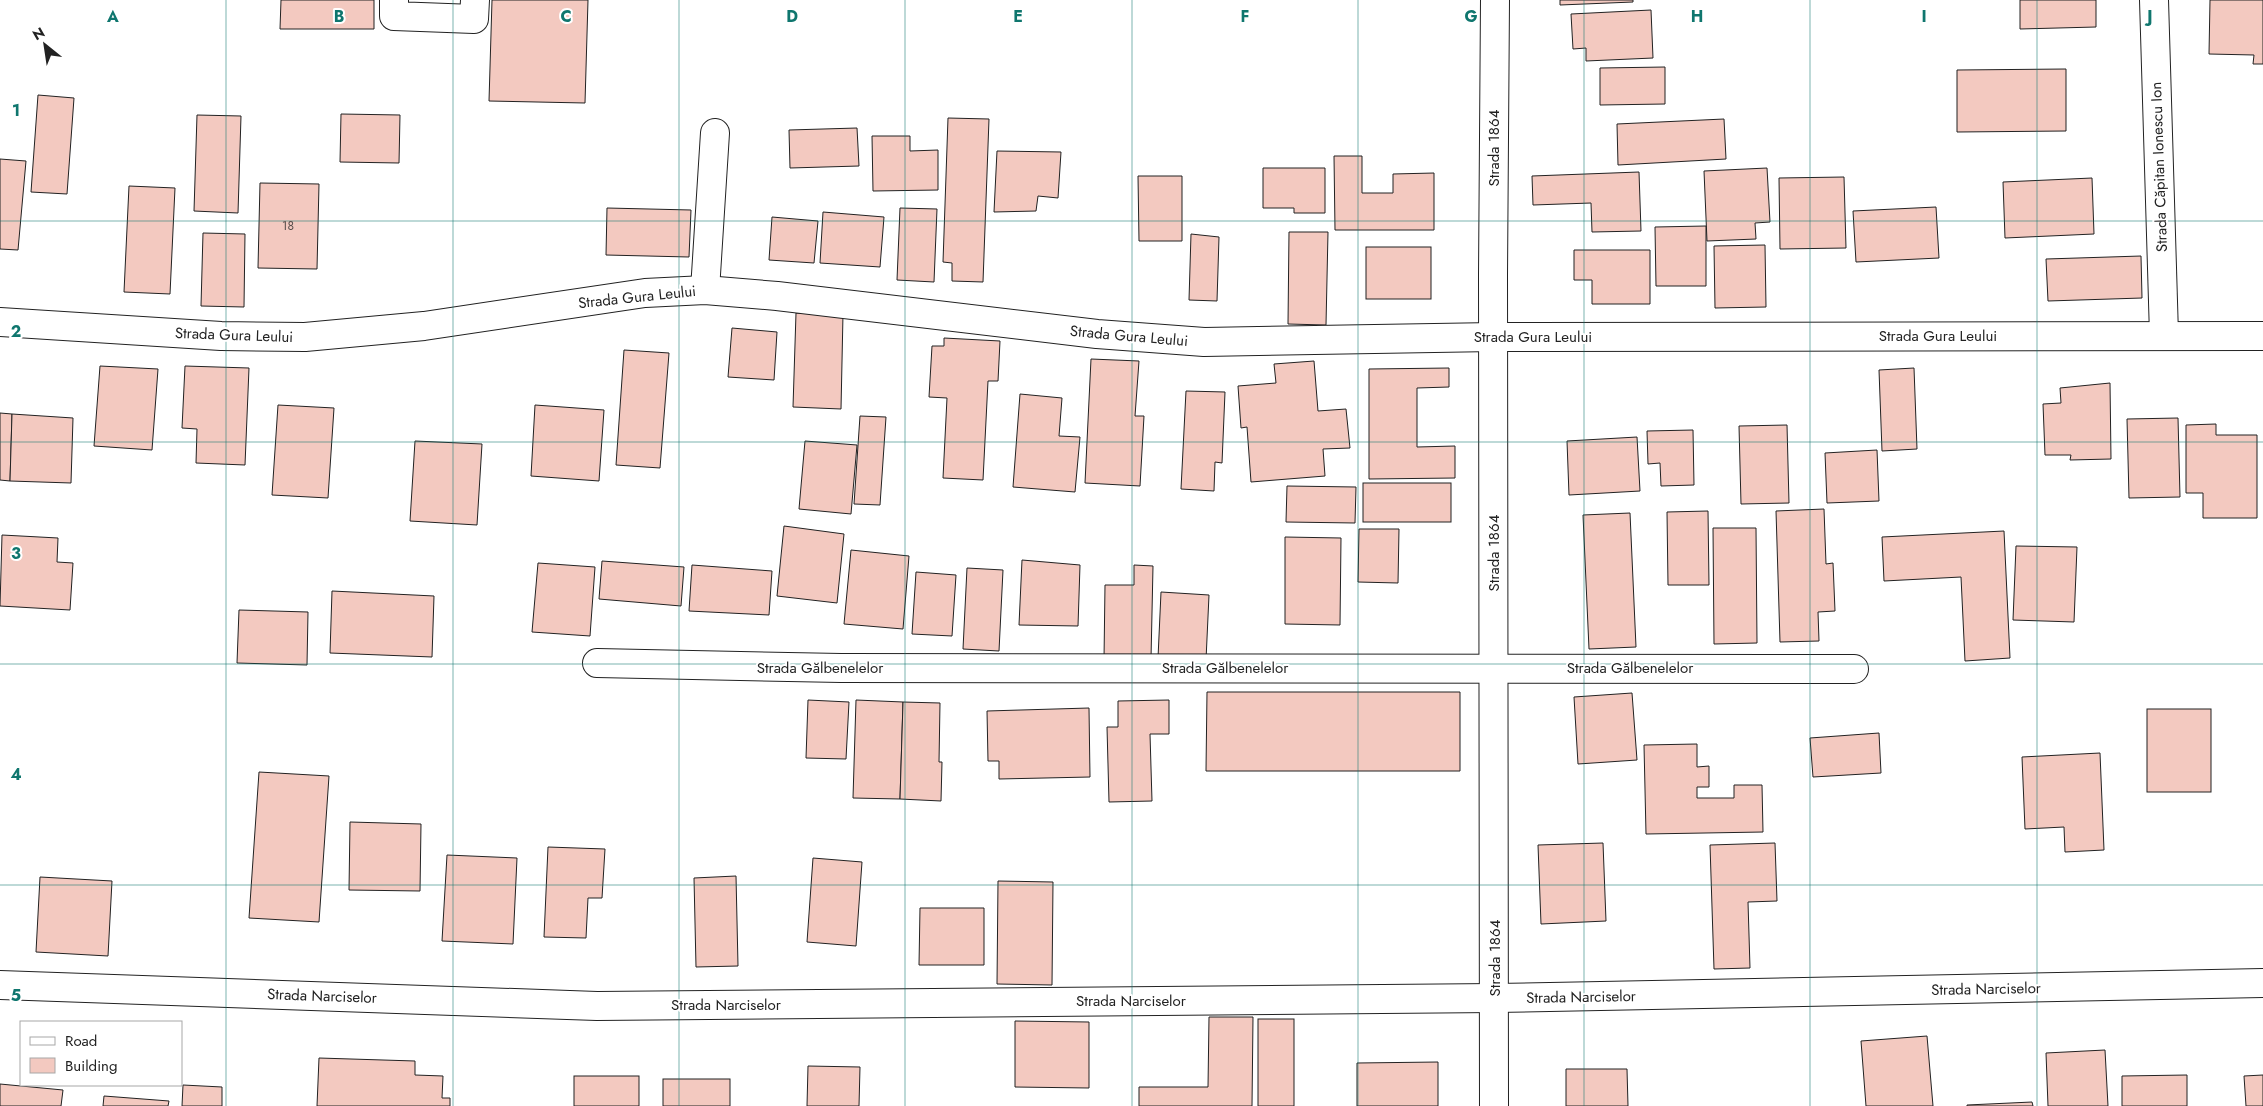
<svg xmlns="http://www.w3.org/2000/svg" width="2263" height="1106" font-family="Jost,sans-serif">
<rect width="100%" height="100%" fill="#fff"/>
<!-- building -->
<g fill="#f3c9c0" stroke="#222">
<path d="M281 0H374V29H280Z"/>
<path d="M492 0H588L585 103 489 101Z"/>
<path d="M1560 0H1633V2L1560 5Z"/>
<path d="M2020 0H2096V27L2020 29Z"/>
<path d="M2210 0H2263V64H2253L2254 55 2209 54Z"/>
<path d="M1651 10 1653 58 1586 61V48L1573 49 1571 14Z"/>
<path d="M1665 67V104L1600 105V68Z"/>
<path d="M2066 69V131L1957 132V70Z"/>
<path d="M38 95 74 98 67 194 31 192Z"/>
<path d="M341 114 400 115 399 163 340 162Z"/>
<path d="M197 115 241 116 238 213 194 211Z"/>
<path d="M948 118 989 119 983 282 952 281V263L943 262Z"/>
<path d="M1724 119 1726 159 1618 165 1617 124Z"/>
<path d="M857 128 859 166 790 168 789 130Z"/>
<path d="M872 136H910V151L938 150V190L873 191Z"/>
<path d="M997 151 1061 152 1058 198 1038 196 1036 211 994 212Z"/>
<path d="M1334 156H1362V193H1393V174L1434 173V230H1335Z"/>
<path d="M0 159 26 161 18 250 0 249Z"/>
<path d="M1263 168H1325V213H1294V208H1263Z"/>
<path d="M1767 168 1770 222 1755 223 1756 239 1707 241 1704 171Z"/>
<path d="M1639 172 1641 231 1592 232 1591 203 1533 205 1532 176Z"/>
<path d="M1138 176H1182V241H1139Z"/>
<path d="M1844 177 1846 248 1780 249 1779 178Z"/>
<path d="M2092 178 2094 234 2005 238 2003 182Z"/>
<path d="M260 183 319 184 317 269 258 268Z"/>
<path d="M129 186 175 188 170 294 124 292Z"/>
<path d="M1936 207 1939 258 1856 262 1853 211Z"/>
<path d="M607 208 691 210 689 257 606 255Z"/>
<path d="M900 208 937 209 934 282 897 280Z"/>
<path d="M823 212 884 217 880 267 820 263Z"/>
<path d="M772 217 818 221 814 263 769 260Z"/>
<path d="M1706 226V286H1656L1655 227Z"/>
<path d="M1289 232H1328L1326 325 1288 324Z"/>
<path d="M203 233 245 234 244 307 201 306Z"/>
<path d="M1191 234 1219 237 1217 301 1189 300Z"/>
<path d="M1765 245 1766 307 1715 308 1714 246Z"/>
<rect x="1366" y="247" width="65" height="52"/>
<path d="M1574 250H1650V304H1592V280H1574Z"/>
<path d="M2141 256 2142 298 2048 301 2046 259Z"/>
<path d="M796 313 843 314 841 409 793 407Z"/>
<path d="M732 328 777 332 774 380 728 377Z"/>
<path d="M944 338 1000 341 998 381H988L983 480 943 478 947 398 929 397 932 346H944Z"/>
<path d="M624 350 669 353 660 468 616 465Z"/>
<path d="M1091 359 1139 361 1135 416H1144L1140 486 1085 483Z"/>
<path d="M1314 361 1318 411 1346 409 1350 448 1323 449 1325 476 1251 482 1247 427 1241 428 1238 386 1276 383 1274 364Z"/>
<path d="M100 366 158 369 152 450 94 446Z"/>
<path d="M185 366 249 368 245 465 196 463 197 429 182 428Z"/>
<path d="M1449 368V387L1417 388V447L1455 446V478L1369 479V369Z"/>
<path d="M1914 368 1917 449 1882 451 1879 370Z"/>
<path d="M2110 383 2111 459 2070 460 2071 455H2045L2043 404 2061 403 2060 388Z"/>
<path d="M1186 391 1225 392 1222 463 1215 462 1214 491 1181 489Z"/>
<path d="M1020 394 1062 398 1059 436 1080 437 1075 492 1013 487Z"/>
<path d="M278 405 334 408 328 498 272 495Z"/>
<path d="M535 405 604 410 599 481 531 476Z"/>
<path d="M0 413 12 414 10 481 0 480Z"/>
<path d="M12 414 73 418 71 483 10 481Z"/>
<path d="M860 416 886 417 880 505 854 504Z"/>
<path d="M2178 418 2180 497 2129 498 2127 419Z"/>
<path d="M2216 424V435H2257V518H2203V493H2186V425Z"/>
<path d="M1787 425 1789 503 1741 504 1739 426Z"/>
<path d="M1693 430 1694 485 1661 486 1660 463 1648 464 1647 431Z"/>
<path d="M1637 437 1640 491 1569 495 1567 441Z"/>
<path d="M415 441 482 444 477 525 410 521Z"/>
<path d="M805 441 857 445 851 514 799 509Z"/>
<path d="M1877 450 1879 501 1827 503 1825 453Z"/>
<rect x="1363" y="483" width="88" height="39"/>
<path d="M1287 486 1356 487 1355 523 1286 522Z"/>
<path d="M1824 509 1826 564 1833 563 1835 611 1818 612 1819 641 1780 642 1776 511Z"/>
<path d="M1708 511 1709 585H1668L1667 512Z"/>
<path d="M1630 513 1636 647 1589 649 1583 515Z"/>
<path d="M784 526 844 534 837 603 777 596Z"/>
<path d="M1713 528H1756L1757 643 1714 644Z"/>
<path d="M1359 529H1399L1398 583 1358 582Z"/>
<path d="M2004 531 2010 658 1965 661 1961 577 1884 581 1882 537Z"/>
<path d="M2 535 58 538 57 562 73 563 70 610 0 606Z"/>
<path d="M1285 537 1341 538 1340 625 1285 624Z"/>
<path d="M2016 546 2077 547 2074 622 2013 620Z"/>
<path d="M851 550 909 556 903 629 844 624Z"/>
<path d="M1022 560 1080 565 1078 626 1019 625Z"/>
<path d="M602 561 684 567 681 606 599 599Z"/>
<path d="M538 563 595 567 590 636 532 632Z"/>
<path d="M692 565 772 571 769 615 689 611Z"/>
<path d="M1134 565 1153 566 1151 659H1104L1105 585H1134Z"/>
<path d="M967 568 1003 570 999 651 963 649Z"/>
<path d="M916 572 956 575 952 636 912 634Z"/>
<path d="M332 591 434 596 432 657 330 653Z"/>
<path d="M1161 592 1209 595 1206 660 1158 658Z"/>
<path d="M239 610 308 612 307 665 237 663Z"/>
<path d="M1207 692H1460V771H1206Z"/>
<path d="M1632 693 1637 760 1578 764 1574 697Z"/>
<path d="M808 700 849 702 846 759 806 758Z"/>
<path d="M856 700 903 702 900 799 853 798Z"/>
<path d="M1169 700V734H1150L1152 801 1109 802 1107 727H1118V701Z"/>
<path d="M903 702 940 703 939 762H942L941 801 900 799Z"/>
<path d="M1089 708 1090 777 999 779V761H988L987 711Z"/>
<rect x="2147" y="709" width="64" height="83"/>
<path d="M1879 733 1881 773 1813 777 1810 738Z"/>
<path d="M1697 744V767L1709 766V787H1697V798H1734V785H1762L1763 832 1646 834 1644 745Z"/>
<path d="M2100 753 2104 850 2065 852 2064 827 2025 829 2022 757Z"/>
<path d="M259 772 329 776 319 922 249 918Z"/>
<path d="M350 822 421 824 420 891 349 890Z"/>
<path d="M1603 843 1606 921 1541 924 1538 845Z"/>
<path d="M1775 843 1777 901 1748 902 1750 968 1714 969 1710 845Z"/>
<path d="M548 847 605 849 602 898H588L586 938 544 937Z"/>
<path d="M447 855 517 858 513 944 442 941Z"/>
<path d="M813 858 862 862 856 946 807 942Z"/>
<path d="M736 876 738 966 696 967 694 878Z"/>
<path d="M40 877 112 881 108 956 36 952Z"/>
<path d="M998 881 1053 882 1052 985 997 984Z"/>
<path d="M920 908H984V965H919Z"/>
<path d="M1209 1017H1253L1252 1106H1139V1087H1208Z"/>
<rect x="1258" y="1019" width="36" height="87"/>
<path d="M1015 1021 1089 1022V1088L1015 1087Z"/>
<path d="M1927 1036 1933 1106H1866L1861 1041Z"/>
<path d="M2105 1050 2108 1106H2048L2046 1053Z"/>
<path d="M319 1058 415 1061V1075L443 1076 442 1098H450V1106H317Z"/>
<path d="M1438 1062V1106H1357V1063Z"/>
<path d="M808 1066 860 1067 859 1106H807Z"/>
<path d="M1566 1069H1627L1628 1106H1566Z"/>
<path d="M2187 1075V1106H2122V1076Z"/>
<path d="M2263 1075V1106H2246L2244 1076Z"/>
<rect x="574" y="1076" width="65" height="30"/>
<rect x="663" y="1079" width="67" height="27"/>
<path d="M0 1084 63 1090 61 1106H0Z"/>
<path d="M183 1085 222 1087V1106H182Z"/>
<path d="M104 1096 169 1101 168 1106H103Z"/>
<path d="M2032 1102 2033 1106H1967V1105Z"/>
</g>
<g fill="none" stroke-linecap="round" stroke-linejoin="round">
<!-- street casing -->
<g stroke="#222" stroke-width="30">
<g id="street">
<path d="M394 0V16L474 19 475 0"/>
<path d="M2154 0 2164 335"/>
<path d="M705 290 715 133"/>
<path d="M0 322 221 336 305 337 424 326 645 293 705 290 777 296 1097 334 1204 342 1494 337 2263 336"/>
<path d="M597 663 841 668 1854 669"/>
<path d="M0 985 597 1006 1495 998 2263 983"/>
</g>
</g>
<!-- secondary casing -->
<g stroke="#222" stroke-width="30">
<path id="secondary" d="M1494 1106 1493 275 1495 0"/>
</g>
<!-- street -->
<use href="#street" stroke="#fff" stroke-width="28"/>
<!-- secondary -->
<use href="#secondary" stroke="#fff" stroke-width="28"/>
</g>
<!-- grid -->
<path fill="none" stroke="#0f766e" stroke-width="1" stroke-opacity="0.55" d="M226 0V1106M453 0V1106M679 0V1106M905 0V1106M1132 0V1106M1358 0V1106M1584 0V1106M1810 0V1106M2037 0V1106M0 221H2263M0 442H2263M0 664H2263M0 885H2263"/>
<g text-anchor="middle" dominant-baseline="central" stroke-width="4" stroke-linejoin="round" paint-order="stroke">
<!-- number labels -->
<g font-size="12" fill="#564c4a">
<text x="288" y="226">18</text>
</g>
<!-- street labels -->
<g font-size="15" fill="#222" stroke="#fff">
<text transform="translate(1494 148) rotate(-90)">Strada 1864</text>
<text transform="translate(2159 167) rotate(-92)">Strada Căpitan Ionescu Ion</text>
<text transform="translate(637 297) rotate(-6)">Strada Gura Leului</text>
<text transform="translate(234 335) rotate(2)">Strada Gura Leului</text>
<text transform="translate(1129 336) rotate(5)">Strada Gura Leului</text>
<text x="1938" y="336">Strada Gura Leului</text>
<text x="1533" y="337">Strada Gura Leului</text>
<text transform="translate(1494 553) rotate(-90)">Strada 1864</text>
<text x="820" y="668">Strada Gălbenelelor</text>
<text x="1225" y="668">Strada Gălbenelelor</text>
<text x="1630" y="668">Strada Gălbenelelor</text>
<text transform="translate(1495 958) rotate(-90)">Strada 1864</text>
<text transform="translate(1986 989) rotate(-1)">Strada Narciselor</text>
<text transform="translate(322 996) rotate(2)">Strada Narciselor</text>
<text transform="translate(1581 997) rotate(-1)">Strada Narciselor</text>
<text x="1131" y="1001">Strada Narciselor</text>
<text x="726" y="1005">Strada Narciselor</text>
</g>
</g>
<g font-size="16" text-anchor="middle" font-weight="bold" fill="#0f766e" stroke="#fff" stroke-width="4" stroke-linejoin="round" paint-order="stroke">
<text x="113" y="22">A</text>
<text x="339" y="22">B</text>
<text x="566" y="22">C</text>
<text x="792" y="22">D</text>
<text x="1018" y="22">E</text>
<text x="1245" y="22">F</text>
<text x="1471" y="22">G</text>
<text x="1697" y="22">H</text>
<text x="1924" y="22">I</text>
<text x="2150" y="22">J</text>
<text x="16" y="116">1</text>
<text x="16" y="337">2</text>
<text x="16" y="559">3</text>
<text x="16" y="780">4</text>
<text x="16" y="1001">5</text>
</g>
<!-- legend -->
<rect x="20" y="1021" width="162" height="65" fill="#ffffff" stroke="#a7a7a7"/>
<rect x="30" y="1037" width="25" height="8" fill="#ffffff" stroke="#a7a7a7"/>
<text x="65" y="1046" font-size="15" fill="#222222">Road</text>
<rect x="30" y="1058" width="25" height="15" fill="#f3c9c0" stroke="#a7a7a7"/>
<text x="65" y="1071" font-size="15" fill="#222222">Building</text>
<!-- north arrow -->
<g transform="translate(45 45) rotate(330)" stroke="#ffffff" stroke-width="4" paint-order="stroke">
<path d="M0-4L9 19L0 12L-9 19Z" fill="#222222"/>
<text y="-8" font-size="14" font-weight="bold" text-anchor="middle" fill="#222222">N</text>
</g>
</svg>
